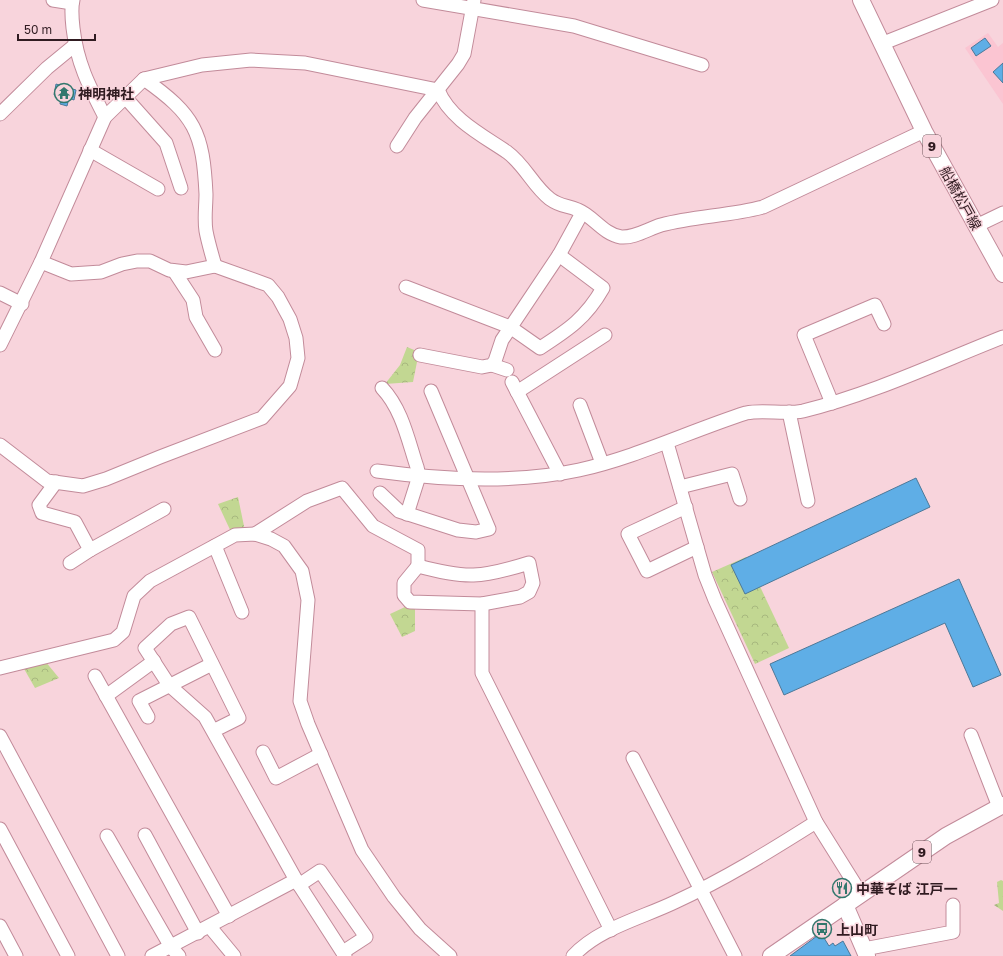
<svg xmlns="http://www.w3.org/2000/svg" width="1003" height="956" font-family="'Golos Text','Noto Sans JP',sans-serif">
<defs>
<pattern id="forest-firs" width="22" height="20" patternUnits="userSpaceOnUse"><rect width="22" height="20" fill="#c2d792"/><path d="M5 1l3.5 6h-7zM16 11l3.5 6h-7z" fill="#a7b87e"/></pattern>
<pattern id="park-crowns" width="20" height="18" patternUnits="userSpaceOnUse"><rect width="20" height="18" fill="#c2d792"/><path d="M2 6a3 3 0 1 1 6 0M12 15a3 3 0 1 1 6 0" fill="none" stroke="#a7b87e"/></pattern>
</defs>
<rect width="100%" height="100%" fill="#f8d4dc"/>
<!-- built -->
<path fill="#fbc5d2" d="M988 33 998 47 1003 43V104L965 48Z"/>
<!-- forest -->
<path fill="url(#forest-firs)" d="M1001 880 1003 881V911L994 905 999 903 997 882Z"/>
<!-- park -->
<g fill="url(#park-crowns)">
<path d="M407 347 419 352 413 382 385 384 400 365Z"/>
<path d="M238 497 245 531 232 534 218 504Z"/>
<path d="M746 557 789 648 755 664 712 572Z"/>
<path d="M405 607 415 608V631L402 637 390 614Z"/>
<path d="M45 661 59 678 35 688 23 667Z"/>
</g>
<!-- building -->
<g fill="#5faee6" stroke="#4d7898">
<path d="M985 38 991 46 976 56 971 48Z"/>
<path d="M1003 63V83L993 72Z"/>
<path d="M56 84 76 90 74 100 69 98 67 106 60 104 61 97 54 95Z"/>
<path d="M916 478 930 507 745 594 731 565Z"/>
<path d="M959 579 1001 675 973 687 945 623 784 695 770 664Z"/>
<path d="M821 933 829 946 833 943 835 946 843 941 851 956H790Z"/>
</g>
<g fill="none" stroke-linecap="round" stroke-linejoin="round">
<!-- minor casing -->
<g stroke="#c28b9a" stroke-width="15">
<g id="minor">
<path d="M53 0 72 3"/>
<path d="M73 0C71 8 72 19 73 28 77 63 89 86 105 117"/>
<path d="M423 0 574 26 702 65"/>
<path d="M881 44 992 0"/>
<path d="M144 79C195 115 203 132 206 194 206 206 204 219 206 231 208 242 212 255 215 266"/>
<path d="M125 97 166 143 181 188"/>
<path d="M0 114 47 68 75 45"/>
<path d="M397 146 415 118 458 64 464 54 474 0"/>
<path d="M90 150 158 189"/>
<path d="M976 226 1003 213"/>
<path d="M174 271 193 300 196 317 215 350"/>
<path d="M406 287 510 327 540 348C568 330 586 318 603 288L559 255"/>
<path d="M0 293 22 304"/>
<path d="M0 345 41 262 105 117 144 79 202 65 251 60 305 63 438 90C450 119 482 135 507 152 525 165 533 186 550 199 561 207 567 205 578 210 593 216 603 234 621 237 635 238 648 229 661 225 695 216 729 216 763 207L924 131"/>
<path d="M420 355 482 367 492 365 495 361 502 340 559 255 582 213"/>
<path d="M492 365 507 370"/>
<path d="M512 382 560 474"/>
<path d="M382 388C402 409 408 440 417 467L419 476 407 514"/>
<path d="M517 392 605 335"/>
<path d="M832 403 804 335 875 305 884 324"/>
<path d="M580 405 602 463"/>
<path d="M789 412 808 501"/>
<path d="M667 443 705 575 715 600 816 822 861 894"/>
<path d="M0 445 47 481 83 486 106 479 160 457 262 418 290 386 298 358 296 338 290 319 278 297 268 285 215 266 186 272 169 270 150 261H137L122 264 101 272 71 274 41 262"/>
<path d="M377 471C443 480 514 484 579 470 637 457 690 431 746 413 764 409 784 415 803 411 872 394 937 363 1003 337"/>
<path d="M56 482 39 505 42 513 75 522 90 550 164 509"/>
<path d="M680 487 732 474 740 499"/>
<path d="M380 493 399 511 458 530 476 532 489 529 431 391"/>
<path d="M686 507 628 534 647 571 697 547"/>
<path d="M255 534 307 501 342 488 373 526 418 550V566"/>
<path d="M215 546 242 612"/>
<path d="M70 563 90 550"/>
<path d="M529 563 533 583 529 592 520 597 482 604 410 602 404 595V583L418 566C466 579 481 578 529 563Z"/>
<path d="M482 604V673L611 930"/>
<path d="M0 668 114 640 123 632 134 596 150 581 235 535 255 534 271 539 284 546 302 571 308 600 300 701 308 724 362 850 394 897 420 929 450 956"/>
<path d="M95 676 229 916"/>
<path d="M106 696 154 661"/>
<path d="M148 717 139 701 212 664"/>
<path d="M213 731 239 718 189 617 171 624 145 648 169 685 205 717 296 880 345 956"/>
<path d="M971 735 999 807"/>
<path d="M0 736 118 956"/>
<path d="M263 752 276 778 321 754"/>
<path d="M633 758 735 956"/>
<path d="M0 829 68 956"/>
<path d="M145 835 198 933"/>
<path d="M107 836 171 947 179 956"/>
<path d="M299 885 320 871 366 937 343 952"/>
<path d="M0 926 16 956"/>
<path d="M210 927 234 956"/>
<path d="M864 949 953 932V905"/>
<path d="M152 956 296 880"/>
<path d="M573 956C599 928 642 918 675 902 725 879 770 851 816 822"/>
</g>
</g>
<!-- major casing -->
<g stroke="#c28b9a" stroke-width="18">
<g id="major">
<path d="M861 0 924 131 1003 274"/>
<path d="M845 905 867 956"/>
<path d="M771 956 946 836 1003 805"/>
</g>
</g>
<!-- minor -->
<use href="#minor" stroke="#fff" stroke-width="13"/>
<!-- major -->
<use href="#major" stroke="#fff" stroke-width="16"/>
</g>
<!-- icons -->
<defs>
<g id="temple-ring" transform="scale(1)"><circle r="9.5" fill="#f8d4dc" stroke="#32776d" stroke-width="1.5"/><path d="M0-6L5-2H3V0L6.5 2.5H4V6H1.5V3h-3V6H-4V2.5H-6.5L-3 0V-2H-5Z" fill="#32776d"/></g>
<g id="restaurant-ring" transform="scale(1)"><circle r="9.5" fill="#f8d4dc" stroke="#32776d" stroke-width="1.5"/><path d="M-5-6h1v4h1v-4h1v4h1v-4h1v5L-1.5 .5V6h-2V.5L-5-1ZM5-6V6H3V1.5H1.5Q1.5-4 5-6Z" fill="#32776d"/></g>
<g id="bus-ring" transform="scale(1)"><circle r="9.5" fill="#f8d4dc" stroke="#32776d" stroke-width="1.5"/><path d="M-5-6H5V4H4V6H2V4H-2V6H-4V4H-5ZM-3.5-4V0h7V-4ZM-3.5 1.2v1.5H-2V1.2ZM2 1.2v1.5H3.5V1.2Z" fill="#32776d"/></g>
</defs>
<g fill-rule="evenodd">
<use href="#temple-ring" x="64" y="93"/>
<use href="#restaurant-ring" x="842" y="888"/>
<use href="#bus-ring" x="822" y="929"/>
</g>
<g text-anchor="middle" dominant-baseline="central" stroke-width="3" stroke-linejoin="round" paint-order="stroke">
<!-- shield labels -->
<g fill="#f8d4dc" stroke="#6c5259" stroke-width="1">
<rect x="923" y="135" width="18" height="22" rx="3"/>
<rect x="913" y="841" width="18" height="22" rx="3"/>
</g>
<g font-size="13" font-weight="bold" fill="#301b21">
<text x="932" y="146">9</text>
<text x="922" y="852">9</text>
</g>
<!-- poi labels -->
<g font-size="14" font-weight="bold" fill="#301b21" stroke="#f8d4dc" text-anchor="start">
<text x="78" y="93">神明神社</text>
<text x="856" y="888">中華そば 江戸一</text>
<text x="836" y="929">上山町</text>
</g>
<!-- street labels -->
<g font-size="14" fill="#301b21" stroke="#f8d4dc">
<text transform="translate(961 198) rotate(61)">船橋松戸線</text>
</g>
</g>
<!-- scale -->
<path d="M18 34v6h77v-6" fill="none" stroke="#301b21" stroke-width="2"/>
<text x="24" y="34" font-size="12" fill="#301b21" stroke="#f8d4dc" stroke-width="3" paint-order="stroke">50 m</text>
</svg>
